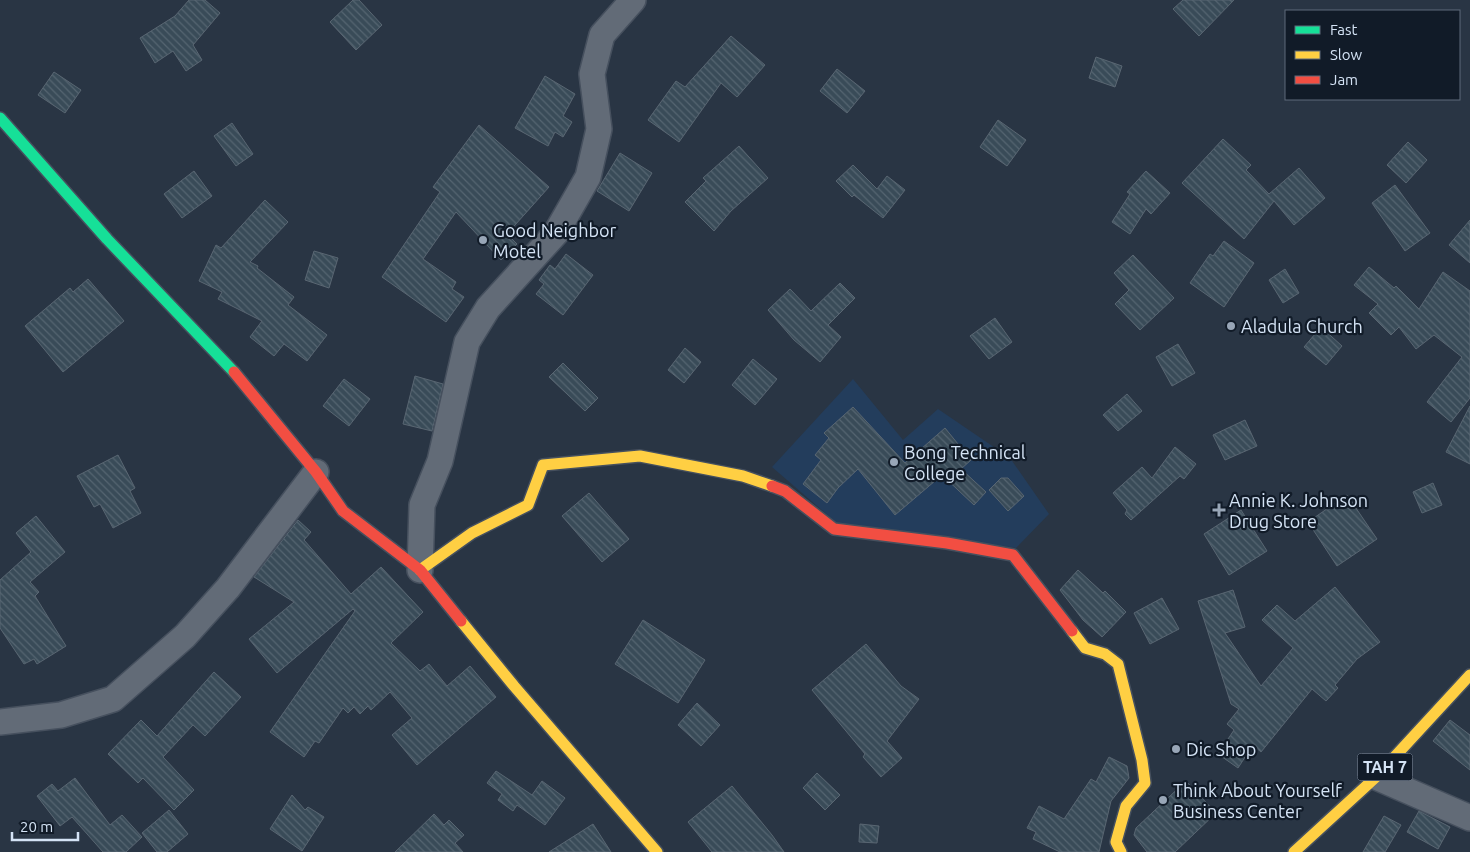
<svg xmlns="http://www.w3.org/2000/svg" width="1470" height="852" font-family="Ubuntu,sans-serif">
<defs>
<pattern id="building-back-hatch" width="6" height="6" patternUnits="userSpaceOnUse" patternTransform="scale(1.25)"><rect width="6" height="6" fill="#394b58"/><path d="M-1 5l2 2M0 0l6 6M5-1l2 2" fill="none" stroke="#556571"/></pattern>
</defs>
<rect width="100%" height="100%" fill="#293544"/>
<!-- built -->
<path fill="#233d5c" d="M853 379 903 440 938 409 1010 458 1049 514 1016 548 839 525 772 467Z"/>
<!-- building -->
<g fill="url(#building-back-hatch)" stroke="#596672">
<path d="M189 0H205L220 13 193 45 202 60 186 71 173 51 155 63 140 38 175 16Z"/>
<path d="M353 0H359L382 25 356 50 330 22Z"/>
<path d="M1183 0H1234L1199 36 1173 9Z"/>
<path d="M731 36 765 65 737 97 721 83 679 142 648 120 676 81 685 87Z"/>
<path d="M1096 57 1122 66 1115 87 1089 78Z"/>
<path d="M837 69 865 91 847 113 820 91Z"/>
<path d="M54 72 81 90 65 113 38 95Z"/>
<path d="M545 76 575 94 563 116 572 122 563 137 555 132 548 146 515 128Z"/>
<path d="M998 120 1026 140 1007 166 980 147Z"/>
<path d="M232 123 253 154 236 166 214 136Z"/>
<path d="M479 125 549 187 507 234 517 244 501 260 456 212 423 259 456 282 452 289 464 297 446 322 382 277 440 192 433 187Z"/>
<path d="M1223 139 1251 165 1246 170 1269 194 1299 168 1325 198 1294 225 1274 201 1244 239 1182 183Z"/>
<path d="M1408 142 1427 160 1406 183 1387 165Z"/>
<path d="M739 146 768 178 731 211 714 231 685 202 706 181 703 178Z"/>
<path d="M620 153 652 173 629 211 597 191Z"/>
<path d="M853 165 877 189 887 176 905 190 883 218 854 195 852 197 836 181Z"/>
<path d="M194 171 212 196 182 218 164 194Z"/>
<path d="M1146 171 1170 193 1151 214 1146 209 1130 234 1112 222 1130 194 1127 192Z"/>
<path d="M1395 185 1430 233 1405 251 1372 203Z"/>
<path d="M265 200 288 222 250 262 258 266 257 268 294 297 288 305 327 335 307 361 284 344 274 356 250 337 262 321 218 299 222 292 199 281 216 245 221 248Z"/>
<path d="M1470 220V263L1449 245Z"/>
<path d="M1224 241 1254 263 1224 307 1190 283 1210 254 1213 256Z"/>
<path d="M314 251 338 258 329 288 305 280Z"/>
<path d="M566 254 593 275 563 315 536 294 544 284 539 280 550 265 555 269Z"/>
<path d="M1133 255 1174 298 1140 330 1115 304 1129 290 1114 273Z"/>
<path d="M1369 267 1394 288 1396 286 1419 309 1443 272 1470 291V398L1451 422 1427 402 1462 357 1434 335 1416 349 1399 327 1391 335 1369 313 1378 304 1354 285Z"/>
<path d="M1285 269 1299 293 1283 303 1269 280Z"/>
<path d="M88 279 124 321 63 372 25 326 70 288 73 292Z"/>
<path d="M840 283 855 298 828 325 841 337 820 362 794 340 768 310 790 289 811 311Z"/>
<path d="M995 318 1012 342 989 359 970 336Z"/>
<path d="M1321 327 1342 346 1326 365 1304 347Z"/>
<path d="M1178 344 1195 373 1172 386 1156 357Z"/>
<path d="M685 348 701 362 684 383 668 370Z"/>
<path d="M753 359 777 379 755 405 732 385Z"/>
<path d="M563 363 598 398 585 411 549 377Z"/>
<path d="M415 376 443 384 432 431 403 424Z"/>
<path d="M344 379 370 399 349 426 323 406Z"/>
<path d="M1127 394 1142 411 1118 431 1103 415Z"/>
<path d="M1470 406V464L1446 452Z"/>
<path d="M853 407 905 463 945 428 971 460 961 469 986 492 974 505 942 475 895 515 858 469 838 488 827 503 803 484 821 460 815 455 829 438 824 433Z"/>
<path d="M1245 420 1257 446 1225 460 1213 435Z"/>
<path d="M1175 447 1196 464 1184 479 1180 476 1131 520 1125 514 1127 510 1113 493 1142 467 1152 478Z"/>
<path d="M118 455 135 488 130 491 141 513 113 528 100 504 94 507 77 476Z"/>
<path d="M1001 478H1008L1024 496 1008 511 989 490Z"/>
<path d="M1433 483 1442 505 1422 513 1413 492Z"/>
<path d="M589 493 629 539 602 562 562 516Z"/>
<path d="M1347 495 1377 539 1337 566 1308 522Z"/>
<path d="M1241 510 1267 551 1229 575 1204 534Z"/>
<path d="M36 516 65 552 30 582 39 592 35 596 66 646 37 664 34 659 24 664 0 628V580L31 552 16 533Z"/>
<path d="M298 520 311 532 304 540 351 594 381 567 423 612 391 643 420 671 429 664 447 686 470 666 496 697 417 765 392 735 412 718 390 692 371 710 368 706 360 714 354 707 348 713 343 708 319 743 315 741 304 757 270 732 355 611 353 609 277 673 249 639 294 602 254 577Z"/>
<path d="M1078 570 1103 593 1105 591 1126 612 1102 637 1083 620 1060 590Z"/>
<path d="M1335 587 1380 642 1357 659 1335 685 1338 688 1326 701 1312 689 1261 752 1253 745 1238 768 1218 754 1234 730 1227 724 1239 709 1231 704 1198 601 1233 590 1245 627 1225 633 1261 686 1293 648 1262 620 1277 605 1295 621Z"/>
<path d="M1162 598 1179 629 1150 644 1134 613Z"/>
<path d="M643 620 705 660 678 703 615 664Z"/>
<path d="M866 644 901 686 919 699 887 741 902 758 881 777 863 757 865 754 812 690Z"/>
<path d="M214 672 241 697 205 736 193 725 163 757 194 790 174 810 143 778 138 783 108 754 141 720 157 736Z"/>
<path d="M697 703 720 725 701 746 678 725Z"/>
<path d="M1450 720 1470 735V770L1433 741Z"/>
<path d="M1109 757 1127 766 1129 778 1111 801 1099 852H1060L1033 839 1036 832 1027 828 1039 806 1064 819 1091 779 1096 782Z"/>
<path d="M496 771 532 795 542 781 565 798 545 825 517 805 513 811 498 800 502 794 487 783Z"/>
<path d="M817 773 840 795 825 810 803 788Z"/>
<path d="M75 778 110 825 122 815 142 837 126 852H103L72 817 60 826 37 796 52 784 58 791Z"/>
<path d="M1186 781 1216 813 1175 852H1147L1134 835 1136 828Z"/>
<path d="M732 786 772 835 784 852H712L688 822Z"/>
<path d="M292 795 305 810 308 807 324 817 302 851 270 829Z"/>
<path d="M169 810 188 834 167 852H157L142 833Z"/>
<path d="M1419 811 1450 827 1438 849 1407 832Z"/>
<path d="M434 814 444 825 449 820 464 835 455 843 463 852H395Z"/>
<path d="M1384 816 1401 825 1385 852H1363Z"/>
<path d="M593 824 611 852H549L579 833Z"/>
<path d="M860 824 879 826 877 843 859 842Z"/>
</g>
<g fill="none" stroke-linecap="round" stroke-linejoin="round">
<!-- street casing -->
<g stroke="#46505e" stroke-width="28">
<g id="street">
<path d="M420 570 422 505 440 461 467 342 488 308 556 233 588 177 599 129 592 74 602 35 633 0"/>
<path d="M0 722 61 715 113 699 185 636 228 588 316 472"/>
<path d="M1376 777 1470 818"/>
</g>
</g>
<!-- fast casing -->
<g stroke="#46505e" stroke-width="14">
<path id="fast" d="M0 118 107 239 234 372"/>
</g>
<!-- slow casing -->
<g stroke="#46505e" stroke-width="14">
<g id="slow">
<path d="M420 570 472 533 528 505 543 465 640 456 743 476 772 486"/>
<path d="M461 621 514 686 657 852"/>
<path d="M1072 631 1085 648 1105 654 1118 664 1142 760 1145 783 1126 806 1116 842 1121 852"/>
<path d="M1294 852 1376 777 1470 675"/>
</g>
</g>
<!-- jam casing -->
<g stroke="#46505e" stroke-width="14">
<g id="jam">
<path d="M234 372 316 472 343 511 420 570 461 621"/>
<path d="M772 486 785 491 834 529 947 543 1013 555 1072 631"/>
</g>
</g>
<!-- street -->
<use href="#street" stroke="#626b77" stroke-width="25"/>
<!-- fast -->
<use href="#fast" stroke="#16e098" stroke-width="11"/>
<!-- slow -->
<use href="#slow" stroke="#ffcf43" stroke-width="11"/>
<!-- jam -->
<use href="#jam" stroke="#f24e42" stroke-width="11"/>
</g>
<!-- markers -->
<g fill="#98a6b7" stroke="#111b28" stroke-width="2">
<circle cx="483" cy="240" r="5"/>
<circle cx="1231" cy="326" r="5"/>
<circle cx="894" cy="462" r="5"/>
<path d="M1216.5 502.5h5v5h5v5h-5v5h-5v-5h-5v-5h5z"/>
<circle cx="1176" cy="749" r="5"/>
<circle cx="1163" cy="800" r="5"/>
</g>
<g text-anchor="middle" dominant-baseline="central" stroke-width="4.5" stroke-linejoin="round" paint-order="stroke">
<!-- shield labels -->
<rect fill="#111b28" stroke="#9aa7b8" stroke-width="1" x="1357.5" y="753.5" width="55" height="27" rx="4"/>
<g font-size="16" font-weight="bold" fill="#d4e3f5">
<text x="1385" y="767">TAH 7</text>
</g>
<!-- poi labels -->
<g font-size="18" fill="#d4e3f5" stroke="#111b28" text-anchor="start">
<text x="493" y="230">Good Neighbor<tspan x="493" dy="21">Motel</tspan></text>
<text x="1241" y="326">Aladula Church</text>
<text x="904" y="452">Bong Technical<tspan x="904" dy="21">College</tspan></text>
<text x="1229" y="500">Annie K. Johnson<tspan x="1229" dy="21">Drug Store</tspan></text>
<text x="1186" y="749">Dic Shop</text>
<text x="1173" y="790">Think About Yourself<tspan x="1173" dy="21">Business Center</tspan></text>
</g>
</g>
<!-- legend -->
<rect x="1285" y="10" width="175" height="90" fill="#111b28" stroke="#5f6b7a"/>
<rect x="1295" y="26" width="25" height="8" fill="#16e098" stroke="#5f6b7a"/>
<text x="1330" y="35" font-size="15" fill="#d4e3f5">Fast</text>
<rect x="1295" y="51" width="25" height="8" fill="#ffcf43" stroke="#5f6b7a"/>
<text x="1330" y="60" font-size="15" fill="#d4e3f5">Slow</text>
<rect x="1295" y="76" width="25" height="8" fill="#f24e42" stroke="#5f6b7a"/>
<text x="1330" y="85" font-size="15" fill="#d4e3f5">Jam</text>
<!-- scale -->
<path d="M12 832v8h66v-8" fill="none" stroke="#d4e3f5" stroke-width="2.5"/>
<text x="20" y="832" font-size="15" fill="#d4e3f5" stroke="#111b28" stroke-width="4" paint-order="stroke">20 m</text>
</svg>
